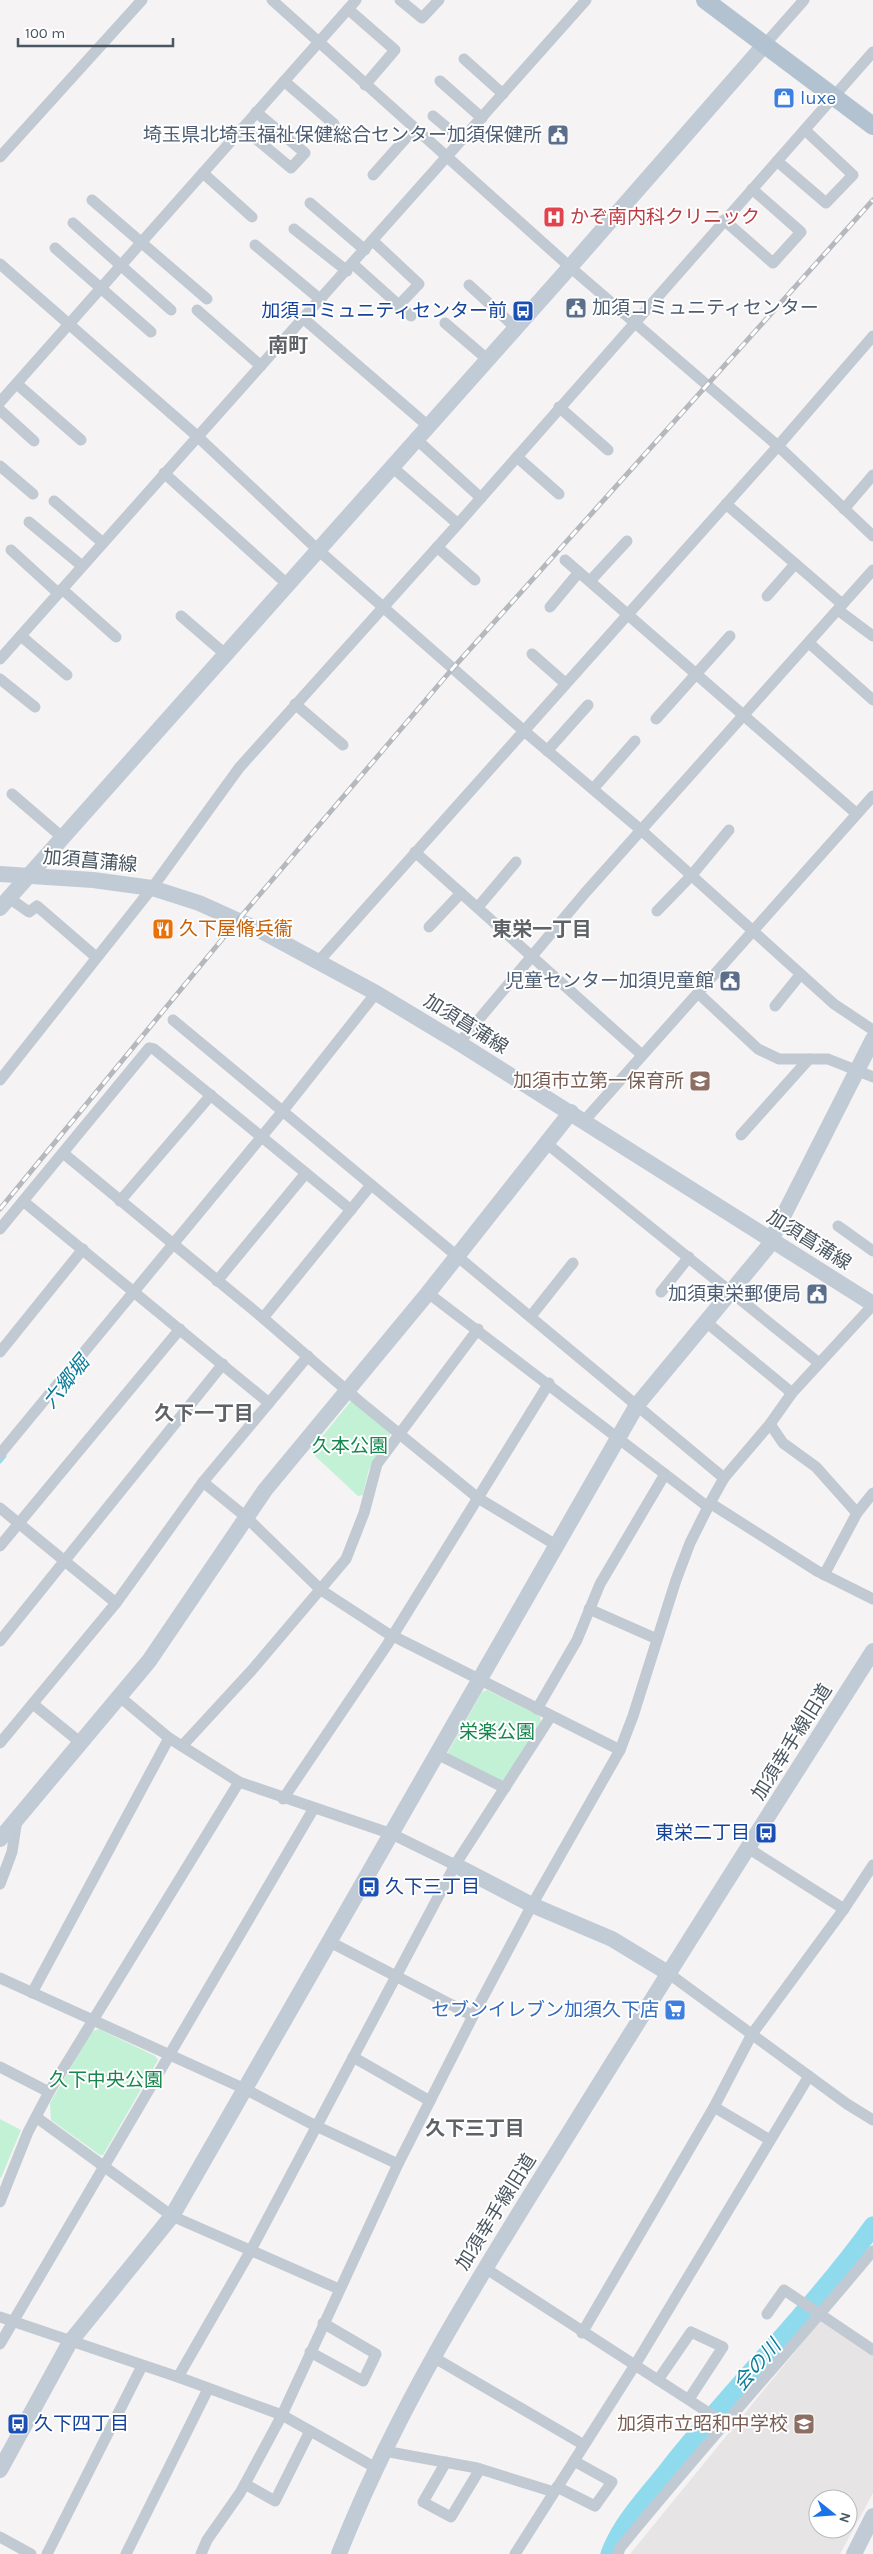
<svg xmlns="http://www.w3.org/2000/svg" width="873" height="2554" font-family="Karla,'Noto Sans JP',sans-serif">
<rect width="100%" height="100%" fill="#f5f3f3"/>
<!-- education -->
<path fill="#e6e4e5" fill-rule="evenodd" d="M820 2321 873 2356V2493L840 2554H630ZM818 2499H848V2529H818Z"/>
<!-- green -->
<g fill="#c3f1d5">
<path d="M351 1401 392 1431 369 1469 363 1495 358 1496 312 1453V1449Z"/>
<path d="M487 1690 540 1716 541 1722 504 1780 500 1781 449 1757 448 1752 482 1692Z"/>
<path d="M99 2029 155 2056 158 2060 103 2155H100L51 2120 50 2103 92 2031Z"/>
<path d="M0 2119 21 2130 1 2178 0 2177Z"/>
</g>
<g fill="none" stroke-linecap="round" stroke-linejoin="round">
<!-- stream -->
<path stroke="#90daee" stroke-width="3" d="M0 1462 5 1456"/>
<!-- river -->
<path stroke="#90daee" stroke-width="19" d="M610 2554C622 2522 647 2497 668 2470 734 2386 811 2312 873 2226"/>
<!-- street -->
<g stroke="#c1cad2" stroke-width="11">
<path d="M272 0 570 267 778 446 873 536"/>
<path d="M400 0 422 18 439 0"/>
<path d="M348 9 395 50 365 85"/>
<path d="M766 43 804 0"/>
<path d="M464 59 503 94"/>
<path d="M284 81 334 124"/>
<path d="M440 81 482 118"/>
<path d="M433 116 462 140"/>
<path d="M243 128 291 168 305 153 256 112"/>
<path d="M0 157 142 0"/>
<path d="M777 161 826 203 853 175 805 130"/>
<path d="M203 173 252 217"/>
<path d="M373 175 414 129"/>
<path d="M92 200 207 299"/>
<path d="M310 203 365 250"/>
<path d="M724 220 773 263 801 232 752 189"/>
<path d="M73 223 171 310"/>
<path d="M294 229 347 271"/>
<path d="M373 241 419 284 398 306"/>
<path d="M255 245 321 300"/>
<path d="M55 248 151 332"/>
<path d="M0 264 197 436 317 549 523 730 641 830 834 1004 873 1030"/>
<path d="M353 264 411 316"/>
<path d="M469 285 515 327"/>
<path d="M197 310 261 366"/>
<path d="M304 319 427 425"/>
<path d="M445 323 487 359"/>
<path d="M17 384 81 440"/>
<path d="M0 402 356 0"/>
<path d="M559 407 608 450"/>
<path d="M0 410 34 441"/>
<path d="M415 438 481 498"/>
<path d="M517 457 559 494"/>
<path d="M0 466 33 494"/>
<path d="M391 466 458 524"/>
<path d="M164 473 287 584"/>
<path d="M54 501 103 543"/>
<path d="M726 504 842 604"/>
<path d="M844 509 873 475"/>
<path d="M29 522 82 566"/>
<path d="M437 547 475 580"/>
<path d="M11 550 58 593"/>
<path d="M565 560 857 814"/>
<path d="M590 581 627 541"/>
<path d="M62 589 116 637"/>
<path d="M767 596 795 564"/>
<path d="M550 607 579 572"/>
<path d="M838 610 873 636"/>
<path d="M181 616 225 654"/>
<path d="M21 636 67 675"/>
<path d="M809 643 873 700"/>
<path d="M532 654 565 683"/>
<path d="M0 659 586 0"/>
<path d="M0 679 35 707"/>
<path d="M295 704 343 745"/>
<path d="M656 719 730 636"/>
<path d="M547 751 588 705"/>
<path d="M593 789 635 741"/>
<path d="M12 794 62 837"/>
<path d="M415 852 642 1055"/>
<path d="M9 898 29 912 37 906 96 957"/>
<path d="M478 907 516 862"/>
<path d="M657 911 691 876 729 830"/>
<path d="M429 927 461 893"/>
<path d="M318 962 778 446 873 336"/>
<path d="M698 993 758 1049 779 1059H828L873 1077"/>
<path d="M775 1006 800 975"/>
<path d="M173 1020 724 1478"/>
<path d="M459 1043 585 893 873 570"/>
<path d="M0 1080 152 888 239 768 458 524 873 52"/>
<path d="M584 1121 873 796"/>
<path d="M741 1135 809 1059"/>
<path d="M546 1143 819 1363"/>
<path d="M63 1153 263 1318 359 1401 478 1498 556 1545"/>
<path d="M23 1201 269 1403"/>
<path d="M120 1201 211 1095"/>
<path d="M838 1226 873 1251"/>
<path d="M0 1229 149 1048 154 1049 351 1210"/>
<path d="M217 1281 306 1173"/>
<path d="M661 1292 689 1257"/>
<path d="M428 1293 708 1507"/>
<path d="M531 1316 573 1263"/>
<path d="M263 1318 371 1185"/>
<path d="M706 1322 792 1393"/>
<path d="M0 1352 83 1249"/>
<path d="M770 1424 783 1443 816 1467 857 1513"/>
<path d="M0 1454 282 1112 376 993"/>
<path d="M203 1482 246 1517 321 1590 387 1633 620 1750"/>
<path d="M710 1503 817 1571 873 1599"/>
<path d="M0 1508 116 1603"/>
<path d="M0 1546 180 1329"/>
<path d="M824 1575 857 1513 873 1493"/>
<path d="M589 1609 657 1639"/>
<path d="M0 1641 223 1364"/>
<path d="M120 1697 169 1738 239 1782 392 1834 455 1865"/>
<path d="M33 1704 81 1743"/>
<path d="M537 1709 577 1640 600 1584 665 1474"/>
<path d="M0 1743 116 1603 203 1482 308 1356"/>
<path d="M182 1746 252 1670 346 1559 364 1513 377 1464 478 1329"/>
<path d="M437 1754 505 1788"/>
<path d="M283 1799 387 1645 549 1383"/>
<path d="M748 1848 844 1909"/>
<path d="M0 1884 12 1852 17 1819"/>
<path d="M330 1942 473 2016"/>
<path d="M668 1973 847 2104 873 2120"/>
<path d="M0 1978 245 2089 316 2126 398 2164"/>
<path d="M32 1993 169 1738"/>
<path d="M353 2057 430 2101"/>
<path d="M0 2067 49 2092"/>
<path d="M714 2107 770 2140"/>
<path d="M36 2117 172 2216 339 2289"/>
<path d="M0 2202 28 2132 49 2092 239 1782"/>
<path d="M485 2268 726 2424"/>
<path d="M767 2314 784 2290 873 2350"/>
<path d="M0 2317 178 2377 282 2415 376 2468"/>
<path d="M582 2333 714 2107 752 2034 844 1909 873 1865"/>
<path d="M0 2344 314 1808"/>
<path d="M310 2352 363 2381 376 2354 323 2323"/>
<path d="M433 2357 584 2445"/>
<path d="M178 2377 251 2250 455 1865 551 1716"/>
<path d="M658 2380 691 2332 723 2347 689 2399"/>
<path d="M384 2451 477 2468 554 2492"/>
<path d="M446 2462 423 2502 451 2517 480 2469"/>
<path d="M245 2484 275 2501 310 2431"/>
<path d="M557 2487 595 2506 612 2482 574 2461"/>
<path d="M0 2537 31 2554"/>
<path d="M47 2554 142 2366"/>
<path d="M126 2554 208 2389"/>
<path d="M201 2554 207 2540 240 2493 282 2415 398 2164 473 2016 532 1905 620 1750 633 1716 676 1580 690 1543 710 1503 724 1478 770 1424 792 1393 873 1305"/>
<path d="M515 2554 635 2365 809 2076"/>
<path d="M618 2554 620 2548C702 2447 790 2351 873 2251"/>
</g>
<!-- secondary -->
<g stroke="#c1cbd6" stroke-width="16">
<path d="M0 874 93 880 152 888 199 903 263 932 376 993 459 1043 873 1304"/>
<path d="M0 908 570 267 766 43"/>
<path d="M0 1839 149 1661 265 1490 428 1293 571 1112"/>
<path d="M455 1865 532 1905 612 1939 668 1973"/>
<path d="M0 2470 70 2342 172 2216 637 1405 767 1248 873 1039"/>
<path d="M339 2554C398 2404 484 2269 569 2133 669 1971 771 1811 873 1651"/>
<path d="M854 2554 873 2516"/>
</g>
<!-- primary -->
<path stroke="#b3c2d1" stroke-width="18" d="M705 0 873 126"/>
<!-- rail casing -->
<g stroke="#b5b8bd" stroke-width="5">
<path id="rail" d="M0 1209 238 920 453 668 873 200"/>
</g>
<!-- rail -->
<use href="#rail" stroke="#fff" stroke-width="3" stroke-dasharray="9" stroke-linecap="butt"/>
</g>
<!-- icons -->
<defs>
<g id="shop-square" transform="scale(1.125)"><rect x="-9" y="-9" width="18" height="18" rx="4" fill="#3f7fe0" stroke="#fff"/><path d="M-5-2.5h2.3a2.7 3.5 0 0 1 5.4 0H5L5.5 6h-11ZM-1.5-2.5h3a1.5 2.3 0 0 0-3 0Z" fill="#fff"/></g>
<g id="civic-square" transform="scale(1.125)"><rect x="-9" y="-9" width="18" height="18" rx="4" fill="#5c6f8a" stroke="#fff"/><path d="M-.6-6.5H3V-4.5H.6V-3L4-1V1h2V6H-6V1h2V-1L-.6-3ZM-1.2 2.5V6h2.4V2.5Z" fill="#fff"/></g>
<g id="hospital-square" transform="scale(1.125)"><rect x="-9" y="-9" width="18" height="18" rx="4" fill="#e0444e" stroke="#fff"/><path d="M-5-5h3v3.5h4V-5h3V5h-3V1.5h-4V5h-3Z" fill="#fff"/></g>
<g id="bus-square" transform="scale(1.125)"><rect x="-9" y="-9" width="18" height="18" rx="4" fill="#1a4fb4" stroke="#fff"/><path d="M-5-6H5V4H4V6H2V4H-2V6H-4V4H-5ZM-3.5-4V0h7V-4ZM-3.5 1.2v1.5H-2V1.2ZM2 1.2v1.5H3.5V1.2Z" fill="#fff"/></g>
<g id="restaurant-square" transform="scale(1.125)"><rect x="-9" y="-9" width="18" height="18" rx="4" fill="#e8710a" stroke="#fff"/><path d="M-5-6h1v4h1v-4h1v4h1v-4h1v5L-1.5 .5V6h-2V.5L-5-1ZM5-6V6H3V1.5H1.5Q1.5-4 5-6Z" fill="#fff"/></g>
<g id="school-square" transform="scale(1.125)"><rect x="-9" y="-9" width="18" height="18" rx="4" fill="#8d6e63" stroke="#fff"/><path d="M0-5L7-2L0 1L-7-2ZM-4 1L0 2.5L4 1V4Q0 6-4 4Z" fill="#fff"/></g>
<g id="supermarket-square" transform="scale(1.125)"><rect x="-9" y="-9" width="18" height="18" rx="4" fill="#3f7fe0" stroke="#fff"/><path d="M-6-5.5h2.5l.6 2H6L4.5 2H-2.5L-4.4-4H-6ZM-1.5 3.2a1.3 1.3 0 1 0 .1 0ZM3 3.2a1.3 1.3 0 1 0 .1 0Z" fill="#fff"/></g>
</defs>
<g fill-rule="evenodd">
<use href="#shop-square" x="784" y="98"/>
<use href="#civic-square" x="558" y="135"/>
<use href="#hospital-square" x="554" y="217"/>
<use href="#civic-square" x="576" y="308"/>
<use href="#bus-square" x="523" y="311"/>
<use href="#restaurant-square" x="163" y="929"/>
<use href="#civic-square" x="730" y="981"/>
<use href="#school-square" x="700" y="1081"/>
<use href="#civic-square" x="817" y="1294"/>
<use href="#bus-square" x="766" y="1833"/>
<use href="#bus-square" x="369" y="1887"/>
<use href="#supermarket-square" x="675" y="2010"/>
<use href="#bus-square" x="18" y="2424"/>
<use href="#school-square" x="804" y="2424"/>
</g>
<g text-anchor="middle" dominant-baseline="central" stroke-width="4" stroke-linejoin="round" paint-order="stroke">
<!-- shop labels -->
<g font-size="19" fill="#366cbe" stroke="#fff" text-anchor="start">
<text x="800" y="98">luxe</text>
<text x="659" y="2010" text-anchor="end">セブンイレブン加須久下店</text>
</g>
<!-- service labels -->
<g font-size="19" fill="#4e5e75" stroke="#fff" text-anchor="end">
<text x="542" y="135">埼玉県北埼玉福祉保健総合センター加須保健所</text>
<text x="592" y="308" text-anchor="start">加須コミュニティセンター</text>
<text x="714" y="981">児童センター加須児童館</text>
<text x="801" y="1294">加須東栄郵便局</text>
</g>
<!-- health labels -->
<g font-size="19" fill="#be3a42" stroke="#fff" text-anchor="start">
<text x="570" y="217">かぞ南内科クリニック</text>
</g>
<!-- transit labels -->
<g font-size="19" fill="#164399" stroke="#fff" text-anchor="end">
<text x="507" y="311">加須コミュニティセンター前</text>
<text x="750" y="1833">東栄二丁目</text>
<text x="385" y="1887" text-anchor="start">久下三丁目</text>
<text x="34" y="2424" text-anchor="start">久下四丁目</text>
</g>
<!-- street labels -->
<g font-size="19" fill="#4a5661" stroke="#fff">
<text transform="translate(90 861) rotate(5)">加須菖蒲線</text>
<text transform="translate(466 1024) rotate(32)">加須菖蒲線</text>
<text transform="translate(809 1240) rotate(32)">加須菖蒲線</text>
<text transform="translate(792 1742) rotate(-58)">加須幸手線旧道</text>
<text transform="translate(496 2212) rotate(-58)">加須幸手線旧道</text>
</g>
<!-- food labels -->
<g font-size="19" fill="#c56008" stroke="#fff" text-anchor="start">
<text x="179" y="929">久下屋脩兵衞</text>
</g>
<!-- education labels -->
<g font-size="19" fill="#785e54" stroke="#fff" text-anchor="end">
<text x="684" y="1081">加須市立第一保育所</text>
<text x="788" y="2424">加須市立昭和中学校</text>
</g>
<!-- park labels -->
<g font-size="19" fill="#17864f" stroke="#fff">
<text x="350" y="1446">久本公園</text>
<text x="497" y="1732">栄楽公園</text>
<text x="106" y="2080">久下中央公園</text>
</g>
<!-- neighbourhood labels -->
<g font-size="20" font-weight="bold" fill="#5f6368" stroke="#fff">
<text x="288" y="345">南町</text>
<text x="542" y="929">東栄一丁目</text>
<text x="204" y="1413">久下一丁目</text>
<text x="475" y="2128">久下三丁目</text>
</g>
<!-- water labels -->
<g font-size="20" font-style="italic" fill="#0c7c9b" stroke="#fff">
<text transform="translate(66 1382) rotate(-51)">六郷堀</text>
<text transform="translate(757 2365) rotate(-49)">会の川</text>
</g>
</g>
<!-- north arrow -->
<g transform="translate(833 2514) rotate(107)"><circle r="24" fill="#ffffff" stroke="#b7bbc0"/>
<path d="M0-4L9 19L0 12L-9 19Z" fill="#1a73e8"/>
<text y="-8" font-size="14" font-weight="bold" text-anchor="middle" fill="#4a5661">N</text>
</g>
<!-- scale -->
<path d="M18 38v8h155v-8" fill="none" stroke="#4a5661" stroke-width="2.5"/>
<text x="25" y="38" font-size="15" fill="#4a5661" stroke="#ffffff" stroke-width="4" paint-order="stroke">100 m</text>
</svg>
